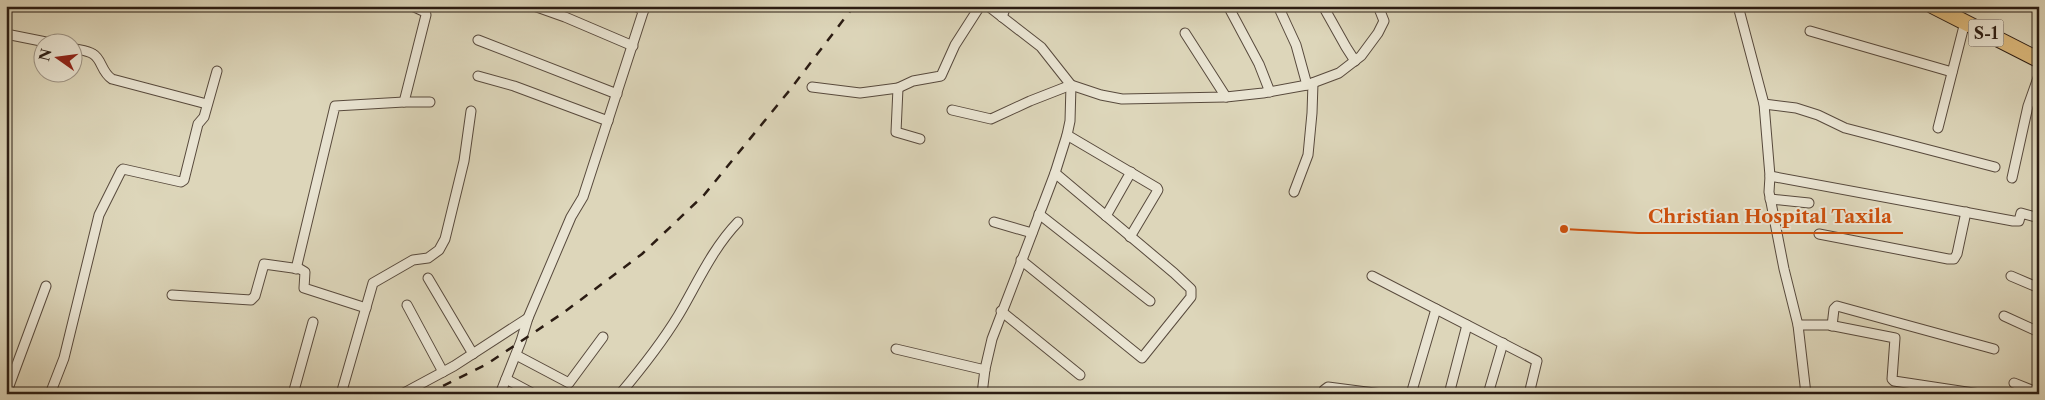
<svg xmlns="http://www.w3.org/2000/svg" width="2045" height="400" font-family="'Libre Caslon Text',serif">
<rect width="100%" height="100%" fill="#ddd6ba"/>
<filter id="stains"><feTurbulence type="fractalNoise" baseFrequency=".004" numOctaves="4"/><feColorMatrix values="0 0 0 0 .2 0 0 0 0 .09 0 0 0 0 .02 0 0 0 .5 -.17"/></filter>
<radialGradient id="worn" r=".72"><stop offset=".6" stop-color="#630" stop-opacity="0"/><stop offset="1" stop-color="#630" stop-opacity=".3"/></radialGradient>
<g fill="none" stroke-linecap="round" stroke-linejoin="round">
<!-- street casing -->
<g stroke="#584a3d" stroke-width="11">
<g id="street">
<path d="M534 6 565 17 633 46"/>
<path d="M634 6 644 10"/>
<path d="M1228 6 1259 64 1270 92"/>
<path d="M1278 6 1296 45 1307 85"/>
<path d="M1323 6 1346 47 1355 61"/>
<path d="M1738 6 1764 104 1770 176 1769 192 1784 269 1798 325 1806 394"/>
<path d="M1002 17 1006 6"/>
<path d="M1810 31 1952 72"/>
<path d="M1185 33 1226 97"/>
<path d="M6 34 46 42"/>
<path d="M478 40 617 94"/>
<path d="M72 48C79 50 87 50 93 54 102 59 101 72 112 79L203 103"/>
<path d="M478 76 514 86 608 121"/>
<path d="M812 87 860 93 898 88 913 81 941 76 955 45 980 6"/>
<path d="M898 88 896 132 920 139"/>
<path d="M404 102 426 15 425 12 412 6"/>
<path d="M1764 104 1796 108 1818 115 1845 128 1995 167"/>
<path d="M952 110 991 119 1030 101 1071 85 1101 95 1122 99 1226 97 1263 93 1307 85 1339 73 1361 56 1378 33 1384 21 1378 6"/>
<path d="M1938 128 1965 22"/>
<path d="M1067 135 1157 188 1158 190 1130 237"/>
<path d="M1770 176 2013 221H2019L2021 213 2039 218"/>
<path d="M2012 178 2028 106 2039 75"/>
<path d="M1294 192 1308 155 1312 113 1313 83"/>
<path d="M1770 199 1809 203"/>
<path d="M1039 214 1150 301"/>
<path d="M1106 216 1131 172"/>
<path d="M994 222 1032 233"/>
<path d="M1819 234 1948 259H1954L1957 254 1966 212"/>
<path d="M1021 260 1142 358 1191 297V289L1174 273 1055 173"/>
<path d="M296 269 335 106 404 102H430"/>
<path d="M1372 276 1537 361 1529 394"/>
<path d="M2011 276 2039 288"/>
<path d="M428 278 473 354"/>
<path d="M172 295 251 300 255 296 264 264 300 269 305 272 304 288 366 308"/>
<path d="M407 305 443 372"/>
<path d="M1001 311 1080 375"/>
<path d="M2004 316 2039 332"/>
<path d="M1798 325H1829L1895 338 1892 379 1894 381 1980 394"/>
<path d="M1832 326 1834 309 1837 306 1994 349"/>
<path d="M896 349 985 370"/>
<path d="M516 355 569 383 603 337"/>
<path d="M506 379 532 393"/>
<path d="M2014 383 2039 393"/>
<path d="M6 394 46 286"/>
<path d="M50 394 64 358 99 215 121 171 123 169 181 182 184 180 198 124 204 117 217 71"/>
<path d="M293 394 313 322"/>
<path d="M341 394 373 283 413 260 428 258 439 250 445 239 464 161 471 111"/>
<path d="M402 394 454 366 528 318"/>
<path d="M500 394 521 341 528 318 571 217 583 197 645 6"/>
<path d="M620 394C641 369 661 344 678 316 697 284 712 249 738 222"/>
<path d="M982 394 985 369 992 339 1055 173 1067 135 1070 121 1071 85 1041 47 988 6"/>
<path d="M1323 394 1324 390 1328 387 1382 394"/>
<path d="M1411 394 1436 309"/>
<path d="M1449 394 1467 325"/>
<path d="M1488 394 1503 343"/>
</g>
</g>
<!-- primary casing -->
<g stroke="#2b1c13" stroke-width="17">
<path id="primary" d="M1933 6 2039 60"/>
</g>
<!-- street -->
<use href="#street" stroke="#e9e4d2" stroke-width="9"/>
<!-- primary -->
<use href="#primary" stroke="#debb7d" stroke-width="15"/>
<!-- rail -->
<path stroke="#2b1c13" stroke-width="2.5" stroke-dasharray="9 9" stroke-linecap="butt" d="M427 394 487 364 563 313 642 254 704 195 789 91 854 6"/>
</g>
<g text-anchor="middle" dominant-baseline="central" stroke-width="4" stroke-linejoin="round" paint-order="stroke">
<!-- shield labels -->
<rect fill="#e9e4d2" stroke="#64584c" stroke-width="1" x="1968.5" y="19.5" width="35" height="27" rx="4"/>
<g font-size="16" font-weight="bold" fill="#2b1c13">
<text x="1986" y="33">S-1</text>
</g>
</g>
<!-- callouts -->
<path fill="none" stroke="#cc500d" stroke-width="2" d="M1564 229L1638 233H1903"/>
<circle fill="#cc500d" stroke="#e9e4d2" stroke-width="2" cx="1564" cy="229" r="5"/>
<g font-size="19" text-anchor="middle" font-weight="bold" fill="#cc500d" stroke="#e9e4d2" stroke-width="4" stroke-linejoin="round" paint-order="stroke">
<text x="1770" y="223">Christian Hospital Taxila</text>
</g>
<!-- margin -->
<rect width="2045" height="400" fill="none" stroke="#ddd6ba" stroke-width="25"/>
<rect x="8" y="8" width="2030" height="385" fill="none" stroke="#2b1c13" stroke-width="2.5"/>
<rect x="12" y="12" width="2020" height="375" fill="none" stroke="#2b1c13"/>
<!-- north arrow -->
<g transform="translate(58 58) rotate(284)"><circle r="24" fill="#e9e4d2" stroke="#9d9486"/>
<path d="M0-4L9 19L0 12L-9 19Z" fill="#8f2418"/>
<text y="-8" font-size="14" font-weight="bold" text-anchor="middle" fill="#2b1c13">N</text>
</g>
<rect width="100%" height="100%" filter="url(#stains)"/>
<rect width="100%" height="100%" fill="url(#worn)"/>
</svg>
